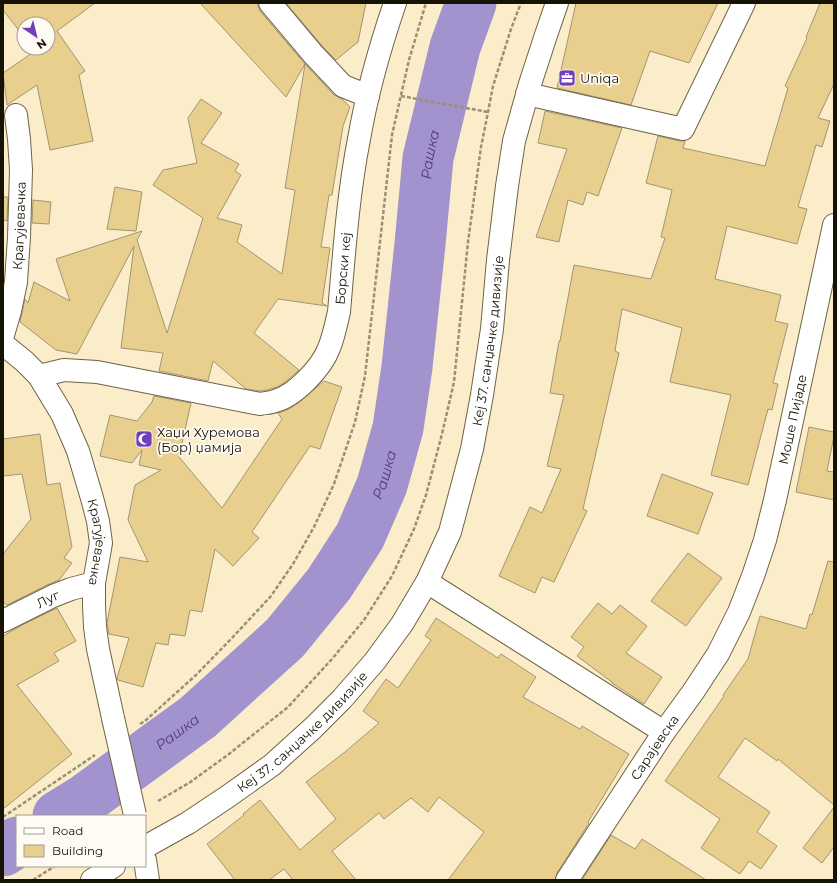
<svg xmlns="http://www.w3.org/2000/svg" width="837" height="883" font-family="Montserrat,sans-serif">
<rect width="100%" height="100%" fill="#fbedc9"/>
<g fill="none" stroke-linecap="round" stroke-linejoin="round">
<!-- river -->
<g stroke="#a292ce" stroke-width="51">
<path id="s1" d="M58 816 84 800 198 717 285 638 329 584 360 536 382 485 398 428 407 367 420 244 428 158 455 47 471 3"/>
<path d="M3 851 17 842"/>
</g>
</g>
<!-- building -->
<g fill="#e8cf8e" stroke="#a29574">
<path d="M3 3H95L57 31 85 71 79 75 93 141 50 150 37 85 7 105 3 73 35 51 32 48H48V24H24V37L3 10Z"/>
<path d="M200 3H258V6L260 11 304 63 334 95 342 99 350 107 343 126 332 195H329L321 247 330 248 322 303 327 306 278 299 254 333 299 370 284 383 277 387 267 390 260 391 246 389 213 361 208 381 159 371 163 353 121 348 134 246 77 354 56 350 20 322 25 299 28 303 34 282 70 301 56 259 142 231 137 240 167 333 203 218 153 185 163 170 197 163 188 118 201 99 222 113 201 143 239 164 235 171 241 175 217 218 242 225 237 242 282 274 295 190 285 188 305 64 286 97Z"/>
<path d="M286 3H366L358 42 336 60 322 46Z"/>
<path d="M576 3H718L689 63 650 51 631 105 557 88Z"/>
<path d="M820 3H834V84L818 118 830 121 822 147 816 145 798 207 807 209 797 244 727 226 715 279 781 295 775 321 788 324 773 383 778 384 772 410 768 409 748 485 711 475 731 395 670 382 682 328 622 309 615 351 619 353 583 509 587 511 554 582 542 577 535 593 499 576 530 507 542 513 561 469 547 466 564 395 550 393 559 341H560L574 265 651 279 665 238 661 237 672 190 646 183 658 136 680 141H685L683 148 765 166 788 88 785 86 807 38 806 37Z"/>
<path d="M545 111 622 128 598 196 587 192 583 205 568 200 559 242 536 237 567 149 538 143Z"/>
<path d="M115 187 142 192 136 231 107 229Z"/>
<path d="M3 197H8L7 221 3 220Z"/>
<path d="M33 200 51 202 49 224 32 223Z"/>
<path d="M324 381 342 387 320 449 310 446 252 532 259 538 233 566 215 549 202 612 190 610 185 636 170 634 168 645 156 643 143 687 118 680 117 678 129 638 109 634 107 623 120 557 148 562 128 520 135 485 161 470 139 465 142 450 132 463 100 456 110 415 137 421 152 402 154 396 191 403 179 457 222 508 282 419 278 413 289 409 298 403Z"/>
<path d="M809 427 834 432V436L827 471 834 472V500L796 492Z"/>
<path d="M40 434 47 485 60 483 72 547 64 558 72 563 59 580 47 585 7 605 3 602V554L31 519 22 474 3 476V439Z"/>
<path d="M662 474 713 493 698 534 647 516Z"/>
<path d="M688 553 722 578 686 626 651 601Z"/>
<path d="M828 561 834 562V805L778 759 777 761 745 738 718 777 770 812 757 832 777 846 761 869 749 861 740 874 701 848 720 819 665 781 724 696 723 695 748 659 760 616 806 629 810 614 812 615Z"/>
<path d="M598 603 612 614 620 605 647 626 626 653 662 677 644 704 612 683H613L577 656 584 647 571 637Z"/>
<path d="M57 608 76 641 54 653 59 661 17 685 72 754 3 809V636L22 625Z"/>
<path d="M436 618 498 658 501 654 536 677 523 697 580 729 582 726 629 754 588 822 589 823 557 873 555 880H448L484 832 439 797 428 812 411 798 384 819 379 813 332 851 356 880H293L284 869 269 880H235L207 844 244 815 243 814 260 800 300 850 336 819 306 782 345 752 379 723 363 711 386 679 398 688 431 640 425 636Z"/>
<path d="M834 807V847L822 863 803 848Z"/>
<path d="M611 835 635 849 642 839 706 880H582Z"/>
</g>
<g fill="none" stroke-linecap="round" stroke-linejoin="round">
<!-- minor casing -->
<g stroke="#6f6343" stroke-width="24">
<g id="minor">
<path d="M270 3 313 54 343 86 368 96"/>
<path d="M527 94 683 129 744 3"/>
<path id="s2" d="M3 335 10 311 16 282 19 237 21 170 19 139 16 115"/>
<path id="s3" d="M39 376 64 370 97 372 260 404C265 403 270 403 275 401 295 396 322 367 329 348 334 336 336 324 339 312 344 254 348 195 359 139 367 93 380 47 395 3"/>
<path d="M427 582 664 732"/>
<path id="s4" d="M3 621 53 596 71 589 94 583"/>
<path id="s5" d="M567 880 664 732 693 692 718 654 739 612 753 576 765 540 775 500 834 225"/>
</g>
</g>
<!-- tertiary casing -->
<g stroke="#6f6343" stroke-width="24">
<g id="tertiary">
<path id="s6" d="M3 344 24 361 39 376 62 414 78 451 92 498 98 521 101 543 94 583V605L95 627 98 649 113 718"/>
<path id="s7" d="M145 847 188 823 227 797 272 765 313 728 342 699 375 661 402 624 427 582 450 532 472 449 482 395 492 329 498 260 507 186 514 141 530 84 546 35 557 3"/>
<path d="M145 860 148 880"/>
<path d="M92 880 114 866"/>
</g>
</g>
<!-- path -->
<g stroke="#9a9076" stroke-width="2.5" stroke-dasharray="4 2" stroke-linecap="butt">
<path d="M401 96 488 112"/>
<path d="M140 724 145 721 196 675 232 638 271 596 293 564 314 527 334 484 355 422 365 376 392 135 409 60 426 3"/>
<path d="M158 801 189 783 229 754 288 707 332 659 364 620 392 576 414 529 426 495 442 434 454 382 468 242 481 147 488 112 493 86 511 29 521 3"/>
<path d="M3 817 95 755"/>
<path d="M33 880 55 866"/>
</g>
<!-- minor -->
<use href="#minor" stroke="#fff" stroke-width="22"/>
<!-- tertiary -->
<use href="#tertiary" stroke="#fff" stroke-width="22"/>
<!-- tertiary-bridge casing -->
<g stroke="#6f6343" stroke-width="24" stroke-linecap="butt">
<path id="tertiary-bridge" d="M113 718 135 815"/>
</g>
<!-- tertiary-bridge -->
<use href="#tertiary-bridge" stroke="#fff" stroke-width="22"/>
</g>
<!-- icons -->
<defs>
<g id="office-square" transform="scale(0.9)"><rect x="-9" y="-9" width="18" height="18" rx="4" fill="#6e41b8" stroke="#fefbf4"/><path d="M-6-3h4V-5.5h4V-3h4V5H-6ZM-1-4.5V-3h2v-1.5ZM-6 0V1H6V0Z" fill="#fff"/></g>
<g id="mosque-square" transform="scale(0.9)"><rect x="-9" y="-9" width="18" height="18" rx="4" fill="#6e41b8" stroke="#fefbf4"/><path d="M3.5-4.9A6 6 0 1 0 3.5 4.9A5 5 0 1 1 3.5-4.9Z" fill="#fff"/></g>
</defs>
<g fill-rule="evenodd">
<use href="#office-square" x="567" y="78"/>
<use href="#mosque-square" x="144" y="439"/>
</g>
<g text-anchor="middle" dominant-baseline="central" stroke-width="3.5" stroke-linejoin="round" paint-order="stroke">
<!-- poi labels -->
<g font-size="13" fill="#171206" stroke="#fefbf4" text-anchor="start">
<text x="580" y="78">Uniqa</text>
<text x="157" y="432">Хаџи Хуремова<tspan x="157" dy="15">(Бор) џамија</tspan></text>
</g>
<!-- street labels -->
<g font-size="13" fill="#171206" stroke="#fefbf4">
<text stroke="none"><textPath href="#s2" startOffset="111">Крагујевачка</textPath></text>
<text stroke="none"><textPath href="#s3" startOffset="399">Борски кеј</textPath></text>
<text stroke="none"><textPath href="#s7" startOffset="643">Кеј 37. санџачке дивизије</textPath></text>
<text stroke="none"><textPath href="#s5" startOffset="519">Моше Пијаде</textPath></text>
<text stroke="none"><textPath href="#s6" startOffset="227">Крагујевачка</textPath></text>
<text stroke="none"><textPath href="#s4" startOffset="50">Луг</textPath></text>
<text stroke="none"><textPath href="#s7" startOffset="196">Кеј 37. санџачке дивизије</textPath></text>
<text stroke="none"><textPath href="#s5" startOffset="159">Сарајевска</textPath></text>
</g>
<!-- water labels -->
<g font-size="14" font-style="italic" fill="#50377f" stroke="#fefbf4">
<text stroke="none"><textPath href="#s1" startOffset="806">Рашка</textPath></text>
<text stroke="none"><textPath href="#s1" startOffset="482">Рашка</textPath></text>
<text stroke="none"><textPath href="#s1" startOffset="146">Рашка</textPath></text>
</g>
</g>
<!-- border -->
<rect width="837" height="883" fill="none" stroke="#171206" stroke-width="8"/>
<!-- legend -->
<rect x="16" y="815" width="130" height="52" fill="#fefbf4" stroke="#a29e95"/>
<rect x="24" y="828" width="20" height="6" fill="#ffffff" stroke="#a29e95"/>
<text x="52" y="835" font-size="12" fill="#171206">Road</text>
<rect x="24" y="845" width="20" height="12" fill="#e8cf8e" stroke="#a29e95"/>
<text x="52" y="855" font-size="12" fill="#171206">Building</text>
<!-- north arrow -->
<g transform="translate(36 36) rotate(145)"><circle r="19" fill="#fefbf4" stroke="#a29e95"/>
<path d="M0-3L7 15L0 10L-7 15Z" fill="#6e41b8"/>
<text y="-6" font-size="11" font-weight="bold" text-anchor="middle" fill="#171206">N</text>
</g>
</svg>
